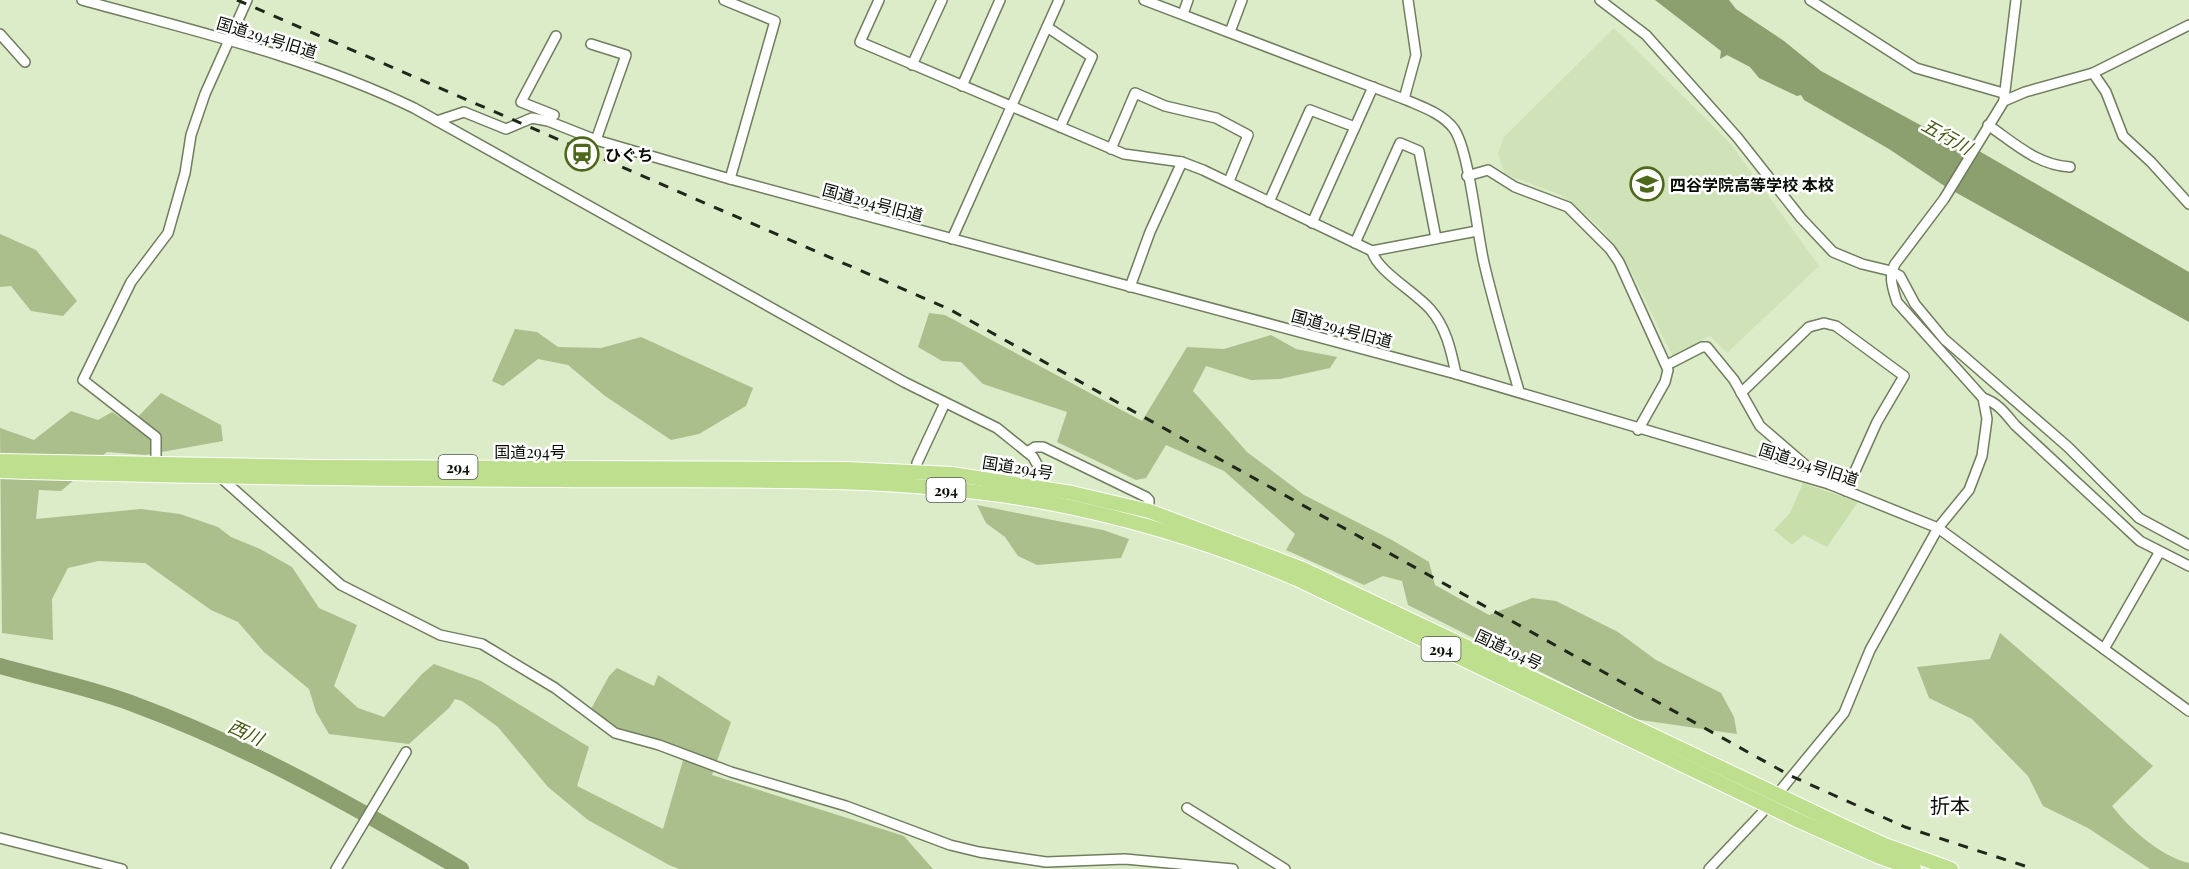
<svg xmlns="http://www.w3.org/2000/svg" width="2189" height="869" font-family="'Playfair Display','Noto Sans JP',serif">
<rect width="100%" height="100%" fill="#dcecc9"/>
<!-- built -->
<path fill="#d0e2b8" d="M1614 28 1731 144 1819 266 1727 353 1710 336 1673 357 1632 273 1601 228 1561 195 1505 174 1502 166 1498 153 1504 137Z"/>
<!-- green -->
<path fill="#c9dfab" d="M1803 483 1858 502 1827 547 1804 535 1792 545 1774 530 1790 513Z"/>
<!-- forest -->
<g fill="#aabf8c">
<path d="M0 234 36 250 77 301 63 316 31 311 11 286 0 287Z"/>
<path d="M929 313 945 315 1142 421 1187 347 1224 349 1271 335 1296 349 1337 357 1330 368 1280 379 1251 380 1206 366 1193 391 1247 452 1304 495 1392 540 1429 562 1435 585 1489 615 1532 598 1556 601 1618 632 1656 660 1721 693 1734 717 1737 734 1634 719 1408 605 1402 581 1383 576 1364 585 1286 550 1295 534 1224 471 1166 445 1146 478 1136 480 1057 442 1067 412 983 384 961 362 942 361 918 347Z"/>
<path d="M515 329 537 332 558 347 601 348 641 337 753 388 746 406 699 434 671 440 605 396 568 365 538 359 503 386 492 381Z"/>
<path d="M161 393 221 425 223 441 145 455 107 452 61 491 39 490 36 519 141 509 180 514 218 527 231 537 260 549 292 567 319 608 357 625 334 686 358 708 384 717 422 674 434 664 481 681 589 747 577 786 663 829 686 750 617 729 591 709 609 676 617 668 654 686 658 675 731 722 712 775 904 836 933 869H679L669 865 588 820 548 787 498 727 462 701 455 699 449 708 409 744 329 734 316 712 309 689 264 652 238 622 211 610 145 563 98 561 68 568 52 599 53 640 2 633 0 428 34 440 71 411 98 420 112 412 131 424Z"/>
<path d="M977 505 1103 530 1129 539 1121 558 1037 565 1018 556 1005 537 986 523Z"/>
<path d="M2000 633 2153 766 2112 806C2130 829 2160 856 2189 863V869H2150L2088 828 2043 806 2028 776 1972 719 1929 698 1917 667 1990 659Z"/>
</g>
<!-- water -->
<path fill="#8ba06e" d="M1655 0H1729L1736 9 1784 41 1821 71 1957 145 1979 151 2189 272V322L1946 187 1889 149 1804 100 1801 95 1797 96 1759 78 1750 67 1727 55 1720 59 1721 51Z"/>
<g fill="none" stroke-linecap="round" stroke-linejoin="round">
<!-- river -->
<path stroke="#8ba06e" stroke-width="16" d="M0 666C45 679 92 688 136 705 250 747 357 808 461 869"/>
<!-- minor casing -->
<g stroke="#707d5e" stroke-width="12">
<g id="minor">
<path d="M82 0C194 31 309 57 414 108L904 382 997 428 1033 457 1038 466V493"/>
<path d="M724 0 775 21 730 179"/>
<path d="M879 0 860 42 1124 154 1182 162 1203 170 1372 251 1477 231"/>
<path d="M1144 0 1404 99C1422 107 1442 113 1454 129 1469 150 1477 233 1484 263 1494 306 1507 349 1519 391"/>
<path d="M1600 0 1646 35 1737 137 1801 218 1833 252 1862 264 1891 271 1900 276 1915 304 1944 339 2068 447 2139 518 2189 545"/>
<path d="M1810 0 1916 68 2003 93"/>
<path d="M1183 14 1188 0"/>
<path d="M1047 27 1092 57 1060 127"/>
<path d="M1230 32 1242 0"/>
<path d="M0 34 25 62"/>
<path d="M591 44 626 55 596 140"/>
<path d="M912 65 942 0"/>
<path d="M2093 73 2106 92 2123 136 2151 162 2189 204"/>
<path d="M962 86 1000 0"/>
<path d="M1404 99 1416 55 1408 0"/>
<path d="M2004 99 2016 0"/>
<path d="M554 115 521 102 556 36"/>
<path d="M437 121 464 112 506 129 532 118 548 121 596 140 730 179 1456 374 1829 484 1938 528 2189 711"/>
<path d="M1988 125C2014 143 2037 165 2070 167"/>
<path d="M1111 149 1135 93 1165 106 1216 118 1248 135 1229 181"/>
<path d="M1467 176 1488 170 1515 187 1568 207 1610 249 1619 262 1668 370 1665 382 1638 430"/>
<path d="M1269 202 1310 110 1355 127"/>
<path d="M1312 223 1373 87"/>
<path d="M952 239 1059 0"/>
<path d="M1355 243 1400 143 1419 151 1436 238"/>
<path d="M1372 251C1377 271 1414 291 1430 309 1446 327 1451 350 1456 374"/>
<path d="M1130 287 1150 232 1182 162"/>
<path d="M1667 365 1702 347H1707L1734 380 1760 426 1811 470 1828 476 1829 484"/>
<path d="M1741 393 1809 327 1824 323 1836 326 1904 376 1877 422 1846 491"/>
<path d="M1983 398C1998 403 2005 413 2015 425L2140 541 2189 566"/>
<path d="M1027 452 1035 447H1043L1146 497 1149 500V511"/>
<path d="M156 464V437L83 380 131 282 168 233 185 173 191 135 205 94 247 0"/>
<path d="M916 471 917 463 945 403"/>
<path d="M219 476 341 585 440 635 482 644 555 688 615 733 659 745 731 772 846 806 950 845 979 852 1046 862 1125 859 1233 869"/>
<path d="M2104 649 2159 553"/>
<path d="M1187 808 1285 869"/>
<path d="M0 838 122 869"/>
<path d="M336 869 406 752"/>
<path d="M1709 869 1761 814 1844 713 1870 650 1938 528 1969 490 1982 456 1987 419 1983 398 1897 302C1893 289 1888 277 1895 264L1944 199 2004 101 2025 92 2093 73 2189 25"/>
</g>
</g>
<!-- highway casing -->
<g stroke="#fff" stroke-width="16">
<g id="highway">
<path d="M0 461 318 467 847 469 952 474 1072 493 1149 511 1303 569 1841 825 1885 845 1951 869"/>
<path d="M0 471C186 477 373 479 560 480 717 482 877 474 1033 500 1124 516 1212 543 1297 579L1795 819 1880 857 1914 869"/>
</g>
</g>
<!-- minor -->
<use href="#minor" stroke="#fff" stroke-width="9"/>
<!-- highway -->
<use href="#highway" stroke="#bee08e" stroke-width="14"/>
<!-- rail -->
<path stroke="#20271a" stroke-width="3" stroke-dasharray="10 10" stroke-linecap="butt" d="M237 0 949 309 1791 776 1905 827 2034 869"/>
</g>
<!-- icons -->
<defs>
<g id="station-ring" transform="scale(1.725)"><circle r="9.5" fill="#fff" stroke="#4d681a" stroke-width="1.5"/><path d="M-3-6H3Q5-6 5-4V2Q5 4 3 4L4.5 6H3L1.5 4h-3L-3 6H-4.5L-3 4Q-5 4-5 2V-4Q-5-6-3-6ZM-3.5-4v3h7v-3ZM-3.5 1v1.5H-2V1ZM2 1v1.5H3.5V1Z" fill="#4d681a"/></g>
<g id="school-ring" transform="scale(1.725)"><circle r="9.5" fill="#fff" stroke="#4d681a" stroke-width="1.5"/><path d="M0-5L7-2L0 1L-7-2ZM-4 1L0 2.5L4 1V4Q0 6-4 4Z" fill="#4d681a"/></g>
</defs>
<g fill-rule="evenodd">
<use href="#station-ring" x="582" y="154"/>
<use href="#school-ring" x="1647" y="184"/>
</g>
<g text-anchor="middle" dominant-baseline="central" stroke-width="5" stroke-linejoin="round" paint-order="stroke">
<!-- shield labels -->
<g fill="#fff" stroke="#53564f" stroke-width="1.5">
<rect x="438.5" y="455" width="39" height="24" rx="4.5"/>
<rect x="926.5" y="478" width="39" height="24" rx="4.5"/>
<rect x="1421.5" y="637" width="39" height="24" rx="4.5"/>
</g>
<g font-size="15" font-weight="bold" fill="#090e04">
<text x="458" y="467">294</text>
<text x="946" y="490">294</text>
<text x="1441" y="649">294</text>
</g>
<!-- street labels -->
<g font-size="16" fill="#090e04" stroke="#fff">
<text transform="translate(267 37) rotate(17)">国道294号旧道</text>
<text transform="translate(873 202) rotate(15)">国道294号旧道</text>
<text transform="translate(1342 328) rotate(15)">国道294号旧道</text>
<text x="530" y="451">国道294号</text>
<text transform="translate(1809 464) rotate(18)">国道294号旧道</text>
<text transform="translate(1018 467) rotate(9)">国道294号</text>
<text transform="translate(1509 649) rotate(25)">国道294号</text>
</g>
<!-- poi labels -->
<g font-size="16" font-weight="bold" fill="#090e04" stroke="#fff" text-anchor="start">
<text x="605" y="154">ひぐち</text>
<text x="1670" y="184">四谷学院高等学校 本校</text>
</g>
<!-- water labels -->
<g font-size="18" font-style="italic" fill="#425c0f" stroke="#fff">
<text transform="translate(1947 136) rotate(29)">五行川</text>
<text transform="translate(246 732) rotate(25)">西川</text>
</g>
<!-- quarter labels -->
<g font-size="20" fill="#090e04" stroke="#fff">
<text x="1950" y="804">折本</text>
</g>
</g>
</svg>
